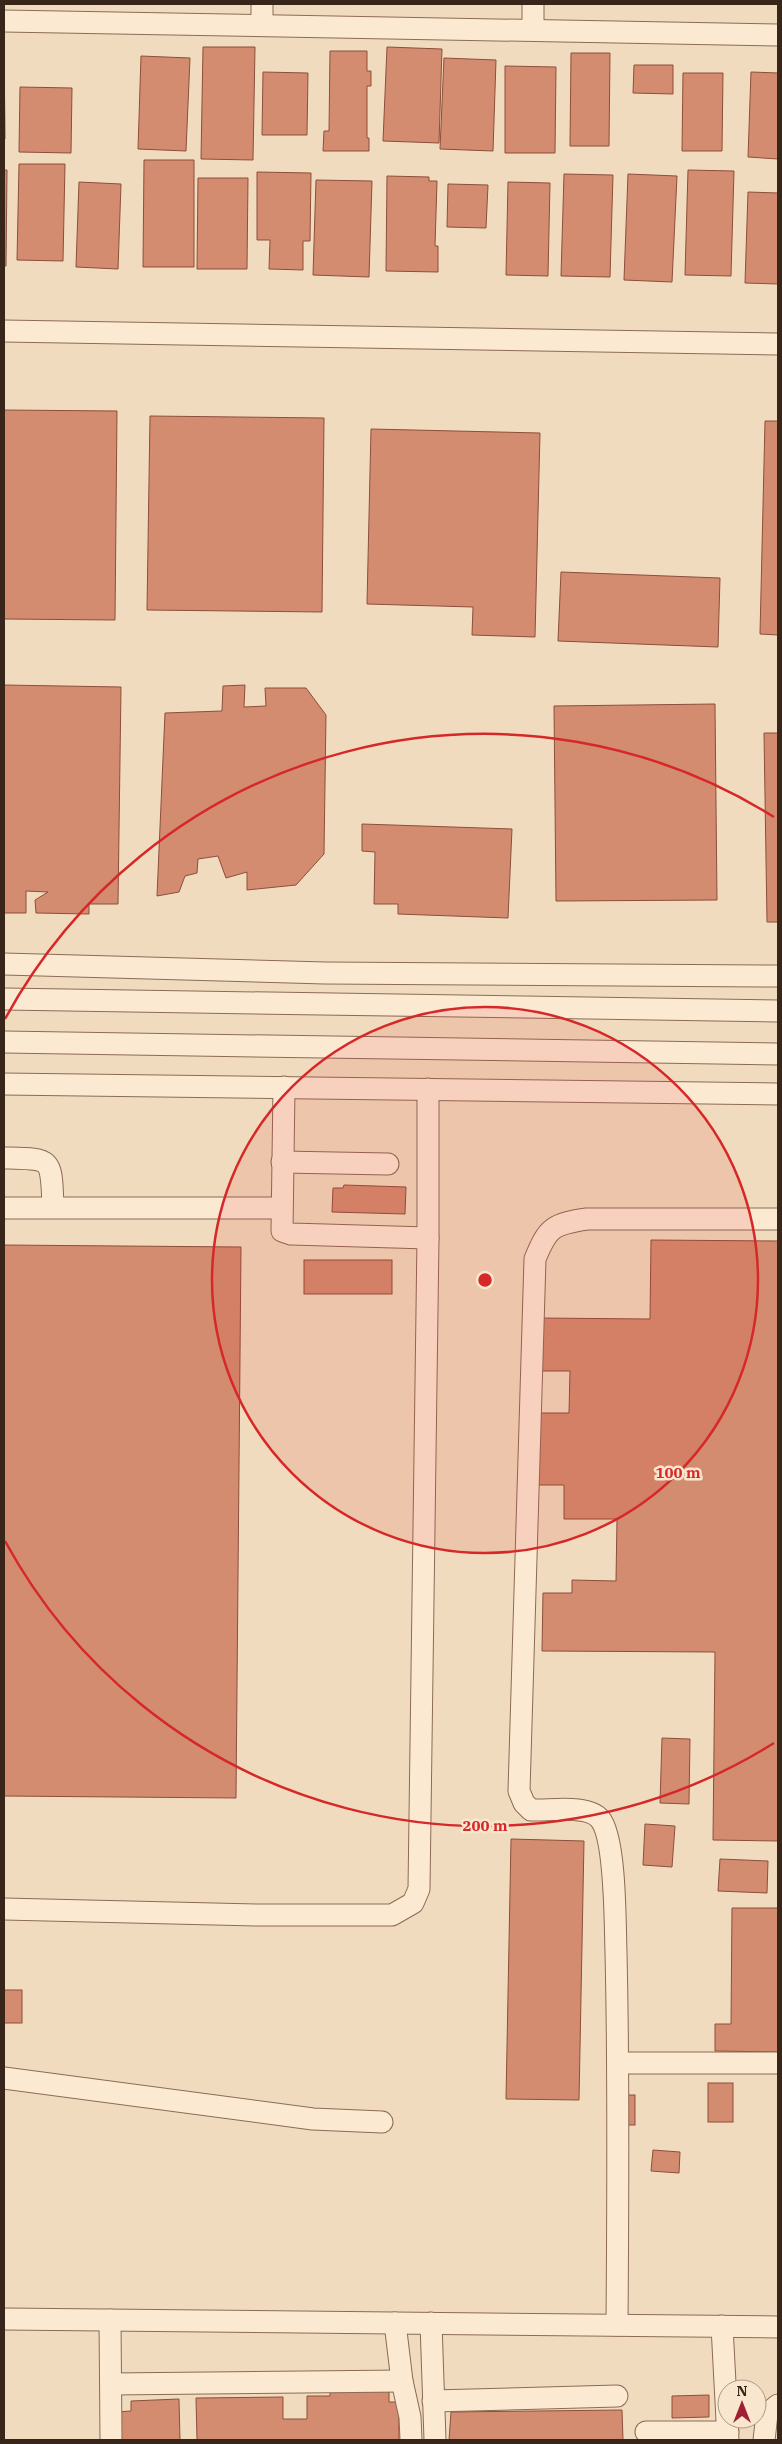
<svg xmlns="http://www.w3.org/2000/svg" width="782" height="2444" font-family="'IBM Plex Serif',serif">
<rect width="100%" height="100%" fill="#f1dbbe"/>
<!-- building -->
<g fill="#d38c70" stroke="#8c4f39">
<path d="M4 46 5 139H4Z"/>
<path d="M203 47H255L253 160 201 159Z"/>
<path d="M387 47 442 49 439 143 383 141Z"/>
<path d="M330 51H367V71H371V86H367V138H369V151H323L324 131H329Z"/>
<path d="M571 53H610L609 146H570Z"/>
<path d="M141 56 190 58 186 151 138 149Z"/>
<path d="M444 58 496 60 493 151 440 149Z"/>
<path d="M634 65H673V94L633 93Z"/>
<path d="M505 66 556 67 555 153H505Z"/>
<path d="M263 72 308 73 307 135H262Z"/>
<path d="M751 72 778 73V159L748 157Z"/>
<path d="M683 73H723L722 151H682Z"/>
<path d="M20 87 72 88 71 153 19 152Z"/>
<path d="M144 160H194V267H143Z"/>
<path d="M19 164H65L63 261 17 260Z"/>
<path d="M4 170H7L6 266H4Z"/>
<path d="M688 170 734 171 731 276 685 275Z"/>
<path d="M257 172 311 173 310 241H303V270L269 269 270 240H257Z"/>
<path d="M564 174 613 175 610 277 561 276Z"/>
<path d="M628 174 677 176 672 282 624 280Z"/>
<path d="M387 176 429 177V181H437L435 246H438V272L386 271Z"/>
<path d="M198 178H248L247 269H197Z"/>
<path d="M316 180 372 181 369 277 313 275Z"/>
<path d="M79 182 121 184 118 269 76 267Z"/>
<path d="M508 182 550 183 548 276 506 275Z"/>
<path d="M448 184 488 185 486 228 447 227Z"/>
<path d="M748 192 778 193V284L745 283Z"/>
<path d="M4 410 117 411 115 620 4 619Z"/>
<path d="M150 416 324 418 322 612 147 610Z"/>
<path d="M765 421H778V635L760 634Z"/>
<path d="M371 429 540 433 535 637 472 635 473 607 367 604Z"/>
<path d="M561 572 720 578 718 647 558 641Z"/>
<path d="M4 685 121 687 118 904H89V914L36 913 35 900 48 892 26 891V913H4Z"/>
<path d="M245 685 244 707 266 706 265 688H306L326 715 324 854 296 885 247 890V872L226 878 218 856 198 859 197 873 185 876 179 892 157 896 165 713 222 711 223 686Z"/>
<path d="M715 704 717 900 556 901 554 706Z"/>
<path d="M764 733H778V922H767Z"/>
<path d="M362 824 512 829 508 918 398 914V904H374L375 852 362 851Z"/>
<path d="M344 1185 406 1187 405 1214 332 1212 333 1188H343Z"/>
<path d="M651 1240 778 1241V1841L713 1840 715 1652 542 1651 543 1593H572V1580L616 1581 617 1519H564V1485H536L537 1413H569L570 1371H539V1318L650 1319Z"/>
<path d="M4 1245 241 1247 236 1798 4 1796Z"/>
<rect x="304" y="1260" width="88" height="34"/>
<path d="M662 1738 690 1739 689 1804 660 1803Z"/>
<path d="M645 1824 675 1826 672 1867 643 1865Z"/>
<path d="M511 1839 584 1841 579 2100 506 2099Z"/>
<path d="M720 1859 768 1861 767 1893 718 1891Z"/>
<path d="M732 1908H778V2052L715 2051V2024H731Z"/>
<rect x="4" y="1990" width="18" height="33"/>
<rect x="708" y="2083" width="25" height="39"/>
<rect x="619" y="2095" width="16" height="30"/>
<path d="M653 2150 680 2152 679 2173 651 2171Z"/>
<path d="M389 2388V2402H399V2440H197L196 2398 283 2397V2419H307V2396H330V2389Z"/>
<path d="M709 2395V2417L672 2418V2396Z"/>
<path d="M179 2399 180 2440H117L116 2412 131 2411V2401Z"/>
<path d="M622 2410 623 2440H449L451 2412Z"/>
</g>
<g fill="none" stroke-linecap="round" stroke-linejoin="round">
<!-- minor casing -->
<g stroke="#8b6b55" stroke-width="23">
<g id="minor">
<path d="M262 4V25"/>
<path d="M4 21 778 35"/>
<path d="M533 29V4"/>
<path d="M4 331 778 344"/>
<path d="M4 964 325 973 778 976"/>
<path d="M4 999 778 1011"/>
<path d="M4 1042 778 1054"/>
<path d="M4 1084 778 1094"/>
<path d="M428 1089V1238"/>
<path d="M4 1158C53 1159 51 1157 53 1206"/>
<path d="M282 1162 388 1164"/>
<path d="M4 1208H281"/>
<path d="M4 1909 257 1915H392L413 1903 419 1889 428 1238 291 1234 282 1231 284 1087"/>
<path d="M619 2063H778"/>
<path d="M4 2078 313 2119 382 2122"/>
<path d="M4 2319 778 2327"/>
<path d="M110 2320 111 2440"/>
<path d="M395 2323 402 2381 410 2417 411 2440"/>
<path d="M431 2323 435 2440"/>
<path d="M617 2325C618 2201 619 2077 616 1953 615 1925 616 1838 600 1819 588 1804 549 1811 531 1810L524 1803 519 1791 535 1259C548 1227 553 1224 587 1219H778"/>
<path d="M722 2326 728 2440"/>
<path d="M111 2384 402 2381"/>
<path d="M433 2401 617 2396"/>
<path d="M646 2432H728"/>
<path d="M764 2440 767 2414 778 2405"/>
</g>
</g>
<!-- minor -->
<use href="#minor" stroke="#fce9d2" stroke-width="21"/>
</g>
<!-- distance rings -->
<circle cx="485" cy="1280" r="273" fill="#d62828" fill-opacity=".12"/>
<g fill="none" stroke="#d62828" stroke-width="2.5">
<circle cx="485" cy="1280" r="273"/>
<path d="M774 1743A546 546 0 0 1 5 1541M5 1019A546 546 0 0 1 774 817"/>
</g>
<circle cx="485" cy="1280" r="8" fill="#d62828" stroke="#f8e6ce" stroke-width="2.5"/>
<g font-size="15" text-anchor="middle" font-weight="bold" fill="#d62828" stroke="#f8e6ce" stroke-width="5" stroke-linejoin="round" paint-order="stroke">
<text x="678" y="1478">100 m</text>
<text x="485" y="1831">200 m</text>
</g>
<!-- border -->
<rect width="782" height="2444" fill="none" stroke="#39261b" stroke-width="10"/>
<!-- north arrow -->
<g transform="translate(742 2404)"><circle r="24" fill="#f8e6ce" stroke="#ac9986"/>
<path d="M0-4L9 19L0 12L-9 19Z" fill="#9f2032"/>
<text y="-8" font-size="14" font-weight="bold" text-anchor="middle" fill="#39261b">N</text>
</g>
</svg>
